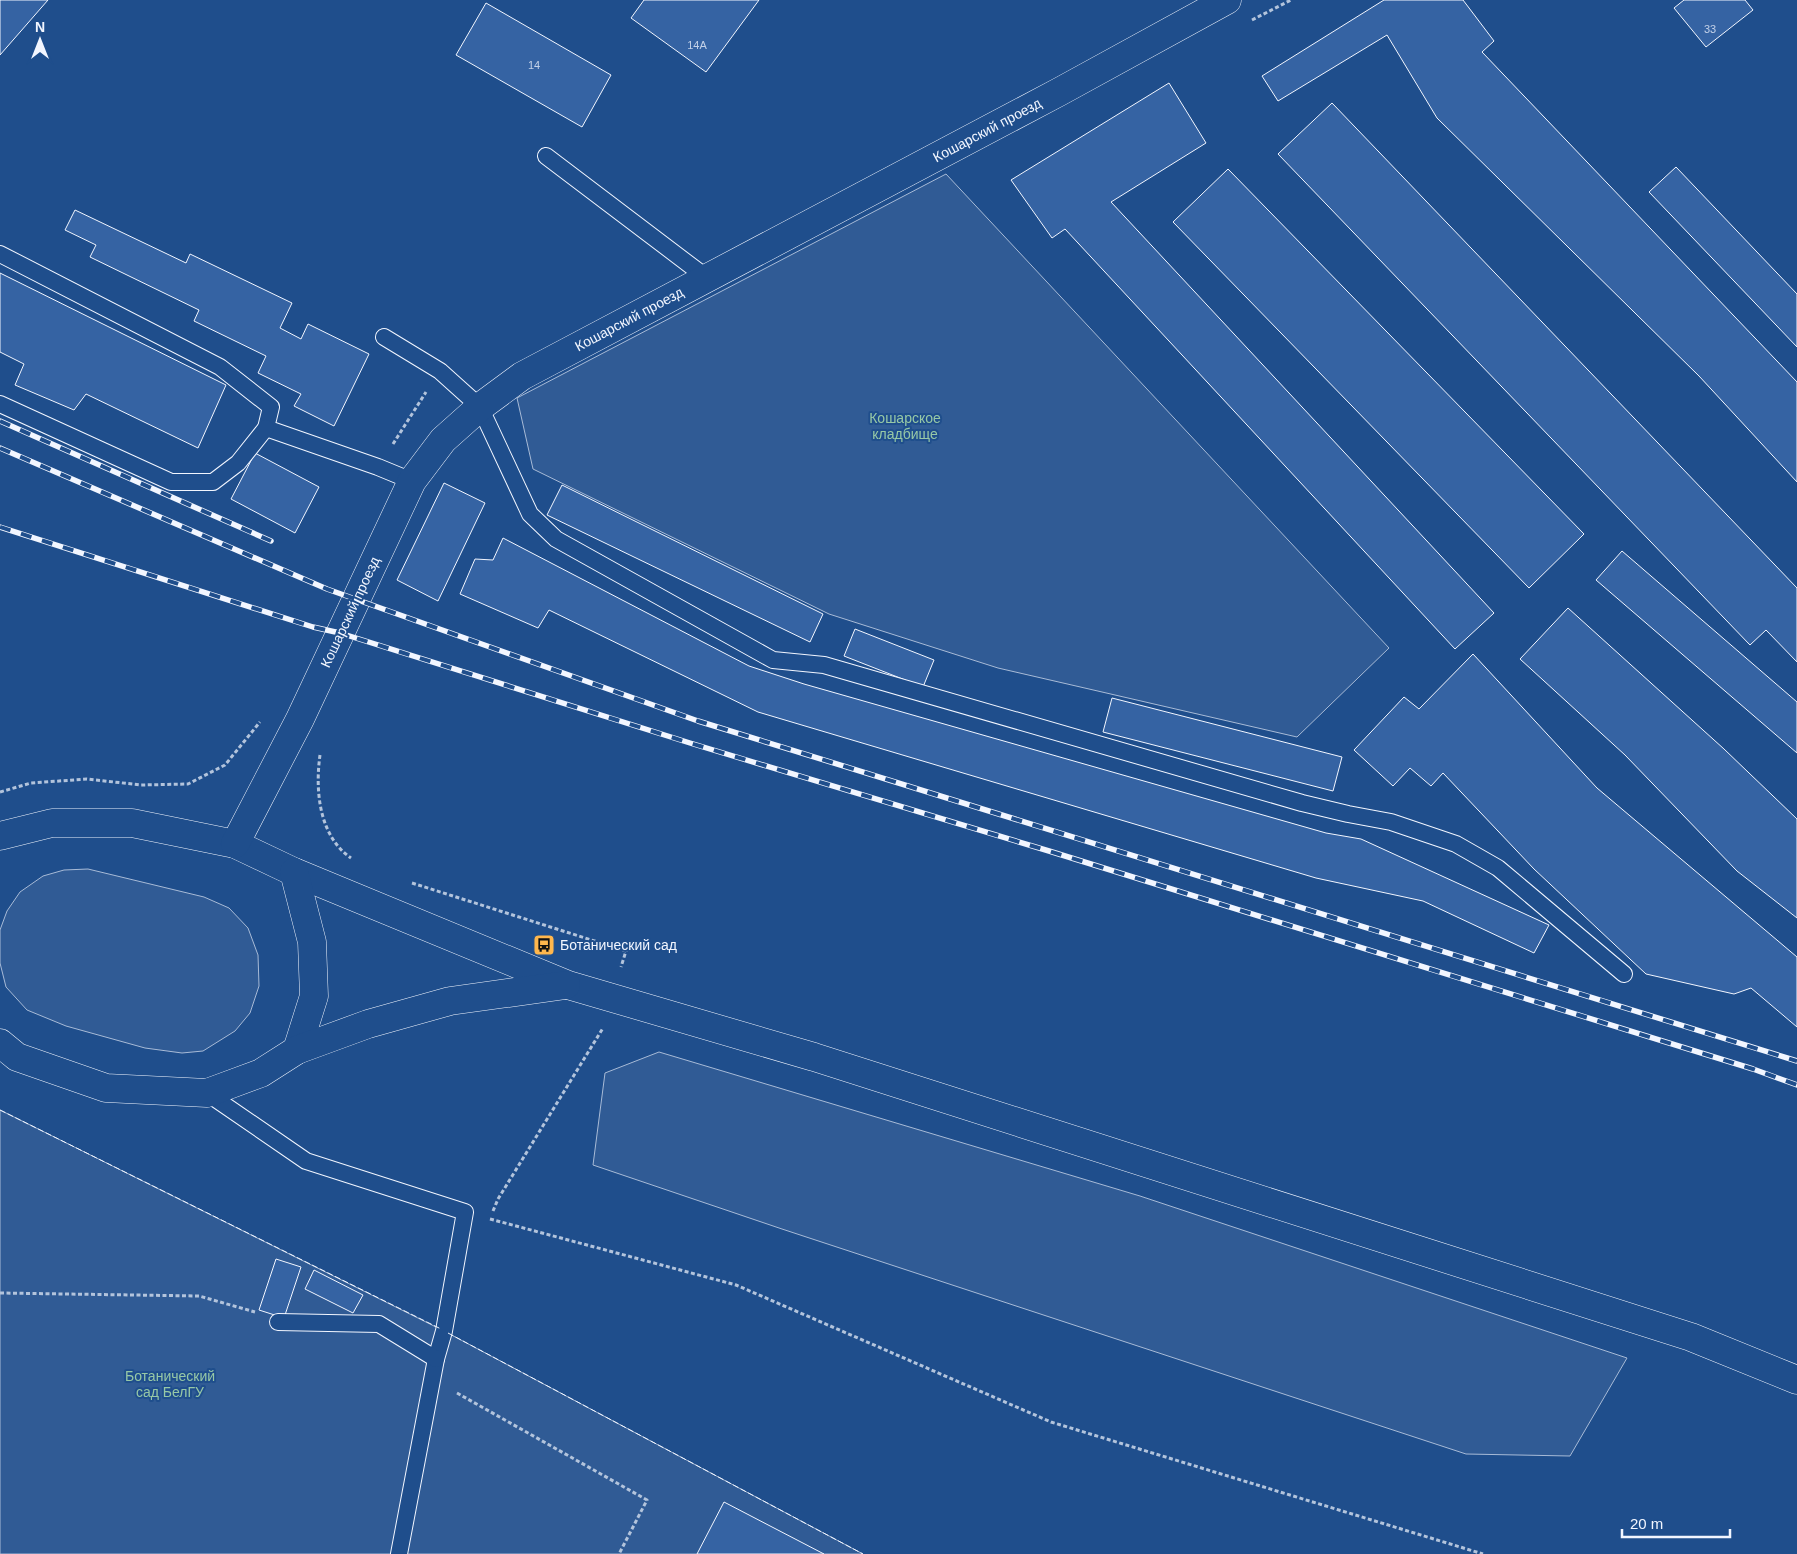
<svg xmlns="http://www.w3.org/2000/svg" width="1797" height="1554" font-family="Helvetica,sans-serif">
<rect width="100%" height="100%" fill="#1f4e8c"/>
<!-- built -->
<g fill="#305b95" stroke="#a8bbd7">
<path d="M946 174 1389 648 1297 737 998 668 829 614 533 469 517 398Z"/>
<path d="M88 869 204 897 229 908 248 928 258 955 259 986 250 1013 235 1031 203 1051 182 1053 145 1048 66 1026 27 1010 6 987 0 963V930L7 911 20 892 43 876 64 870Z"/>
<path d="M659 1052 1140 1196 1627 1358 1570 1456 1466 1454 782 1229 593 1165 605 1073Z"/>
<path d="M0 1110 444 1331 863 1554H0Z"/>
</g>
<!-- building -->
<g fill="#3563a3" stroke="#f2f6ff">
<path d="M0 0H48L0 55Z"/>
<path d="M644 0H759L706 72 631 18Z"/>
<path d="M1384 0H1463L1494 41 1482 52 1797 382V482L1699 376 1437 118 1387 35 1278 101 1262 76Z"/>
<path d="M1684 0H1745L1753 10 1706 47 1674 8Z"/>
<path d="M486 3 611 75 582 127 456 55Z"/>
<path d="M1169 83 1206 143 1111 202 1494 613 1455 649 1065 229 1052 238 1011 180Z"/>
<path d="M1332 103 1797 588V662L1766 630 1750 645 1278 154Z"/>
<path d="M1676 167 1797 294V347L1649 192Z"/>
<path d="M1228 169 1584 534 1529 588 1173 222Z"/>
<path d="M75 210 186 263 190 254 292 303 280 328 301 339 308 324 369 354 334 426 294 406 301 394 258 373 266 356 194 321 199 310 90 257 96 245 65 230Z"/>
<path d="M0 273 226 385 198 448 86 394 74 410 15 385 24 364 0 352Z"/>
<path d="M255 453 319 487 295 533 231 499Z"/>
<path d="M444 483 485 503 438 601 397 580Z"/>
<path d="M562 485 823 614 810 642 547 515Z"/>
<path d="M503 538 749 666 804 684 1326 833 1361 839 1549 925 1534 953 1423 901 1316 878 758 712 549 610 538 628 460 594 475 559 493 560Z"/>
<path d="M1622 551 1797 702V753L1596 580Z"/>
<path d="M1568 608 1724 749 1797 819V918L1737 871 1625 755 1520 659Z"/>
<path d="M855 629 934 660 923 687 844 656Z"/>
<path d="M1473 654 1597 788 1797 957V1027L1751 988 1734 994 1646 974 1534 869 1443 773 1431 786 1410 768 1393 786 1354 750 1404 697 1419 709Z"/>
<path d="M1112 698 1342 757 1333 791 1103 732Z"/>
<path d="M276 1259 301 1267 284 1318 259 1310Z"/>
<path d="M314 1270 363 1295 353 1313 305 1289Z"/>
<path d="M724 1502 824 1554H697Z"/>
</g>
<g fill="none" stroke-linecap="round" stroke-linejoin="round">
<!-- lane casing -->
<g stroke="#f2f6ff" stroke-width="18">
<g id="lane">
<path d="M546 156 707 278"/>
<path d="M0 254 220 367 271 407 266 428 378 467 412 481"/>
<path d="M384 337 440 371 480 407 530 514 556 539 773 660 824 665 1302 803 1348 814 1391 822 1456 844 1498 868 1624 974"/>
<path d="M0 404 171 482H213L238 463 266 428"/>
<path d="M207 1093 306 1161 465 1212 444 1331 436 1359 399 1554"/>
<path d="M278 1322 379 1324 436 1359"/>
</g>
</g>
<!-- secondary casing -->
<g stroke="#f2f6ff" stroke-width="29">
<g id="secondary">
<path d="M0 836 52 823H132L235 844 294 872 568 985 814 1057 1691 1337 1797 1380"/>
<path d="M235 844 300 719 412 481 443 440 480 407 522 376 1059 92 1227 0"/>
<path d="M294 872 312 942 314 996 297 1050"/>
<path d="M0 1043 17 1057 106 1088 207 1093 261 1073 297 1050 368 1024 450 1001 566 985"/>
</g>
</g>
<!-- path -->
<g stroke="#b3c4dc" stroke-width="3" stroke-dasharray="4 2.5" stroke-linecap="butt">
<path d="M1252 20 1291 0"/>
<path d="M393 444 426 392"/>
<path d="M320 755C315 791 319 836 351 858"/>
<path d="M0 792 31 783 87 779 141 785 188 784 225 765 260 722"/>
<path d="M412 883 626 951 621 967"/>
<path d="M493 1211 498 1199 603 1028"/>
<path d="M490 1219 736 1285 1051 1422 1483 1554"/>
<path d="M0 1293 199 1296 255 1312"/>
<path d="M457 1393 647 1500 619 1554"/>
</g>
<!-- lane -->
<use href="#lane" stroke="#1f4e8c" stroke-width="16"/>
<!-- secondary -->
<use href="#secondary" stroke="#1f4e8c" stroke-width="28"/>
<!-- rail casing -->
<g stroke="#f2f6ff" stroke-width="5.5">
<g id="rail">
<path d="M0 421 271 541"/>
<path d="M0 448 327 589 698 721 1797 1061"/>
<path d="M0 527 313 627 340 633 690 743 1049 851 1753 1069 1797 1085"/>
</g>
</g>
<!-- rail -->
<use href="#rail" stroke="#1f4e8c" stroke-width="4" stroke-dasharray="11" stroke-linecap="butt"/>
<!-- fence -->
<g stroke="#f2f6ff" stroke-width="1" stroke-dasharray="6 2.5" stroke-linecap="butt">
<path d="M0 1110 441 1329"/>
<path d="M448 1333 863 1554"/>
</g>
</g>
<!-- icons -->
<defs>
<g id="bus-square" transform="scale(1.125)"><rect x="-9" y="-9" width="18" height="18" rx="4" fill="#ffb74d" stroke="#1f4e8c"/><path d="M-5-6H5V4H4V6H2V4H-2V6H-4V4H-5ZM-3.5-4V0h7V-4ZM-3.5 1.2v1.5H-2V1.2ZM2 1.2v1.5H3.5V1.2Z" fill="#111"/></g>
</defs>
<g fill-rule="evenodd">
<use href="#bus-square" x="544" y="945"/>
</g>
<g text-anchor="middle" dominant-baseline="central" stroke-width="4" stroke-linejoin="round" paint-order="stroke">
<!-- number labels -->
<g font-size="11" fill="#c3d1e8">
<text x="1710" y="29">33</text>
<text x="697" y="45">14А</text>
<text x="534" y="65">14</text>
</g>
<!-- street labels -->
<g font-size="14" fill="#f2f6ff" stroke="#1f4e8c">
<text transform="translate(987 130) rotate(-28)">Кошарский проезд</text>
<text transform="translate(629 319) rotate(-28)">Кошарский проезд</text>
<text transform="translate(350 612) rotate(-65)">Кошарский проезд</text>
</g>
<!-- park labels -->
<g font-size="14" fill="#97c8a6" stroke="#1f4e8c">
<text x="905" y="418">Кошарское<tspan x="905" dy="16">кладбище</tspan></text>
<text x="170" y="1376">Ботанический<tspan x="170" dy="16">сад БелГУ</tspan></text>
</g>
<!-- poi labels -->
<g font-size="14" fill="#f2f6ff" stroke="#1f4e8c" text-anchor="start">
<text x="560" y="945">Ботанический сад</text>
</g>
</g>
<!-- north arrow -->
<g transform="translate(40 40)" stroke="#1f4e8c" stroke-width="4" paint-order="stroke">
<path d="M0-4L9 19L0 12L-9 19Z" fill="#f2f6ff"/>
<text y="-8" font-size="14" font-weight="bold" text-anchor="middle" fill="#f2f6ff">N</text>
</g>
<!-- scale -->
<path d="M1622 1529v8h108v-8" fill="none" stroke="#f2f6ff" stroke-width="2.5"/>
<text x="1630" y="1529" font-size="15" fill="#f2f6ff" stroke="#1f4e8c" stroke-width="4" paint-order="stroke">20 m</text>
</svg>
